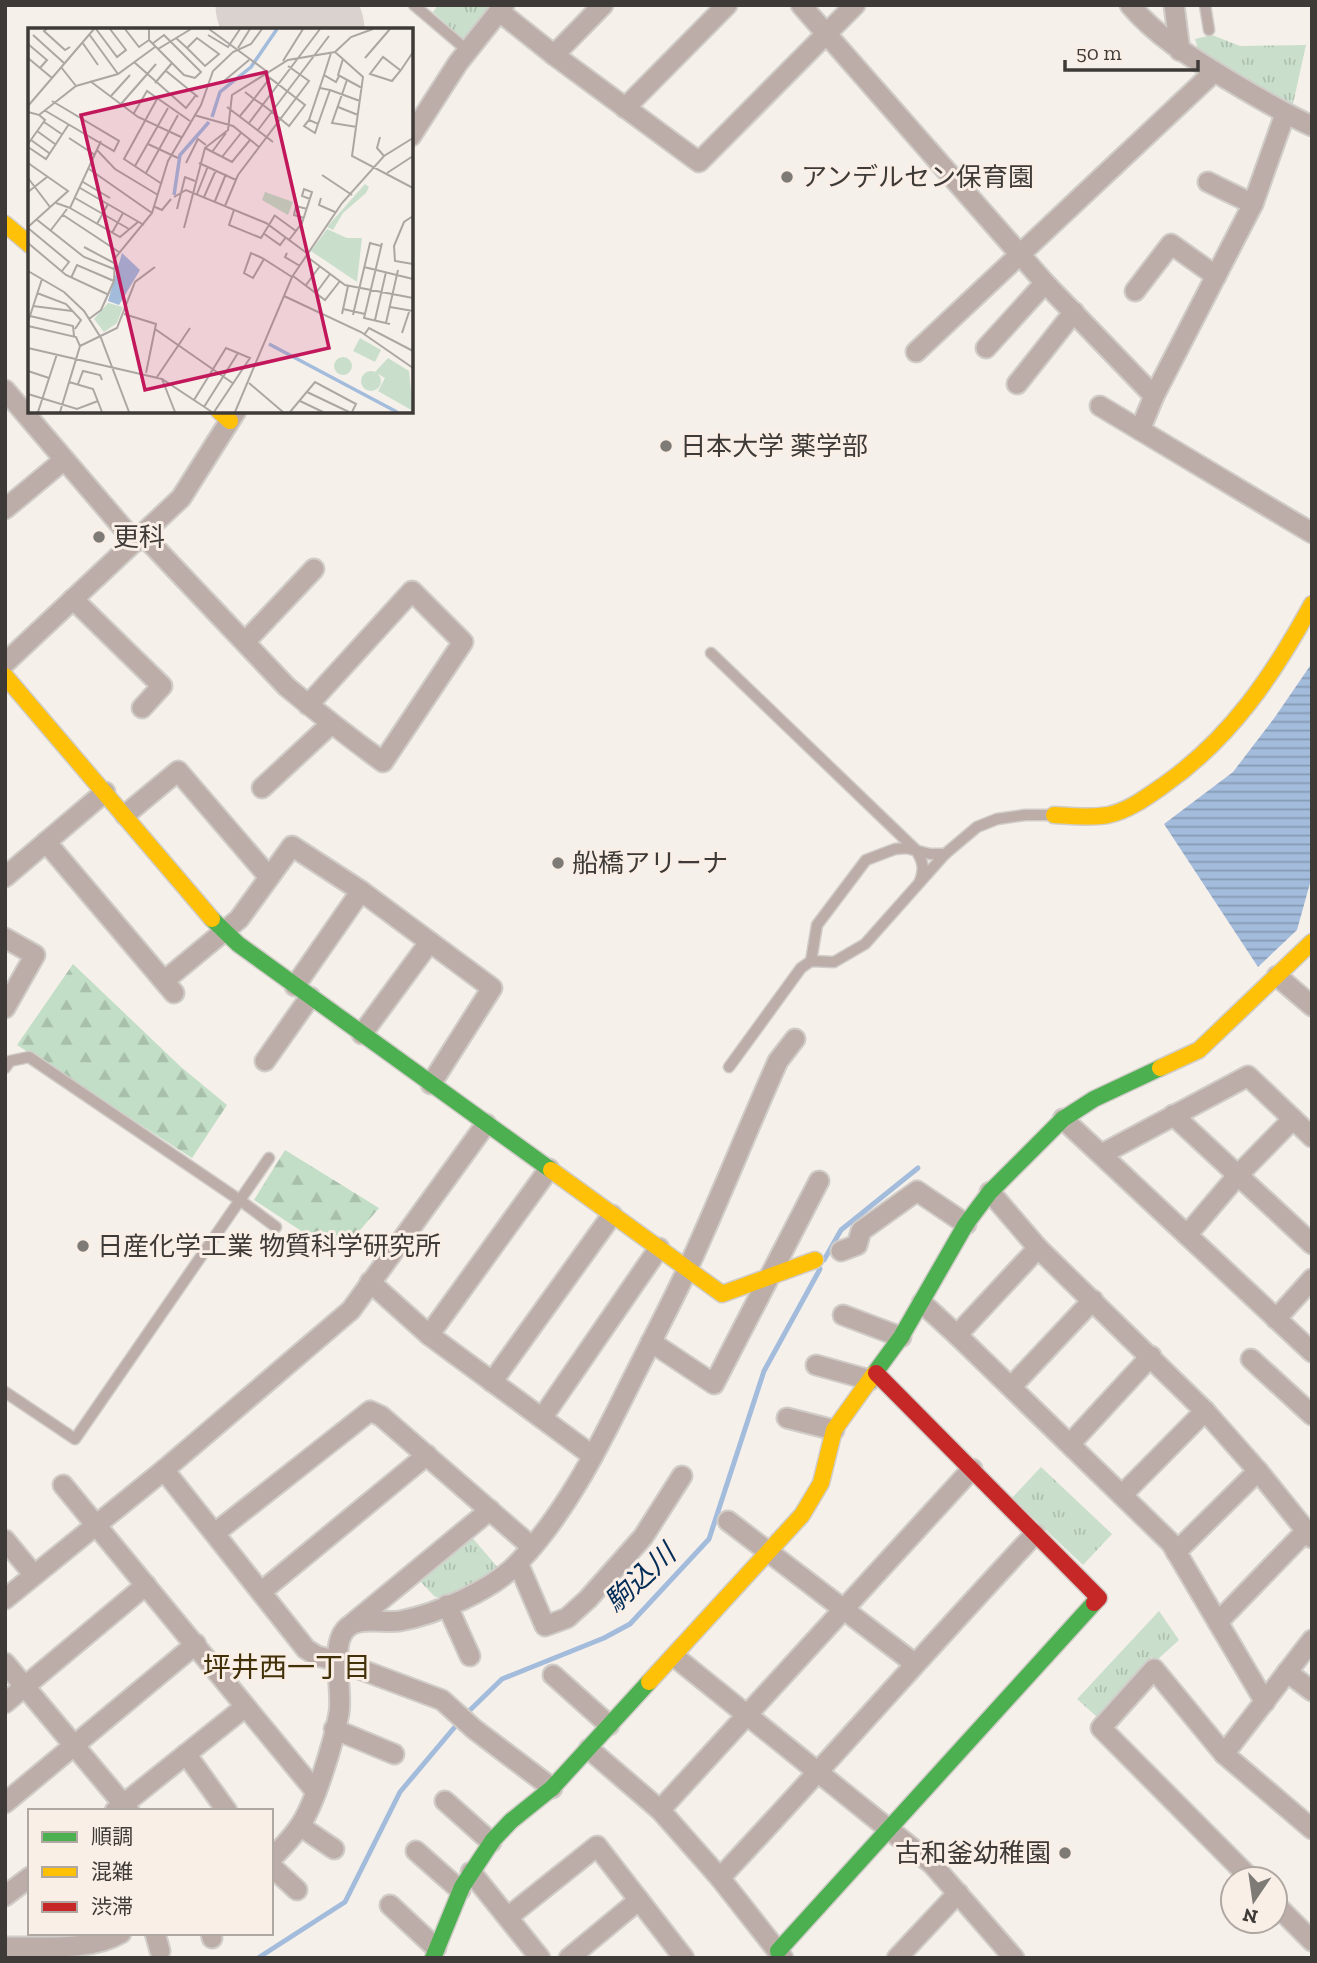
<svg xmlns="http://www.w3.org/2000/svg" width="1317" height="1963" font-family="'Zilla Slab','Noto Sans JP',serif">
<defs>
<pattern id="grass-tufts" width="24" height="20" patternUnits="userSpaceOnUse" patternTransform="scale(1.75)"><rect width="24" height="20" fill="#c9decb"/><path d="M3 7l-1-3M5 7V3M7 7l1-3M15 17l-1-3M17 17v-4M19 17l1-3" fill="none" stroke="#aebfaf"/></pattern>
<pattern id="forest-firs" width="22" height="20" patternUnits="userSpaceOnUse" patternTransform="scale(1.75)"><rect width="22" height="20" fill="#c2dec6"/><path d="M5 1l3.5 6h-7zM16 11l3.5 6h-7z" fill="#a8bfab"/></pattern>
<pattern id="water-rules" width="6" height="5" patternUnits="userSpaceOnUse" patternTransform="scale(1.75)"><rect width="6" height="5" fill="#a3bcdc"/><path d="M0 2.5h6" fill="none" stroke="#869ab3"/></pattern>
</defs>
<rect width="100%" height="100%" fill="#f6f0eb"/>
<!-- grass -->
<g fill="url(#grass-tufts)">
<path d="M438 5H494L466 42 433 12Z"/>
<path d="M1212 35 1240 46 1306 45 1293 104 1200 56 1195 39Z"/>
<path d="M1041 1467 1112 1534 1083 1565 1012 1498Z"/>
<path d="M470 1535 500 1570 447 1598 435 1597 417 1578Z"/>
<path d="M1159 1611 1179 1640 1157 1660 1151 1657 1097 1717 1077 1699Z"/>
</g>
<!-- forest -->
<g fill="url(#forest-firs)">
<path d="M73 964 181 1067 227 1105 192 1158 17 1045Z"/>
<path d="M285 1150 379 1208 355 1236 332 1251 254 1200Z"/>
</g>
<!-- water -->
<path fill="url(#water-rules)" d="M1312 663V876L1297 930 1258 967 1164 824 1233 772 1275 717Z"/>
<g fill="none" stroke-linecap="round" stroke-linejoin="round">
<!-- stream -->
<g stroke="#a3bcdc" stroke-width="5">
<path d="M824 1260 841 1230 918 1168"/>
<path d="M466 1714 502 1679 604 1638 630 1624 709 1539 764 1371 820 1269"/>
<path d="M258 1958 345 1902 400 1792 459 1722"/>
</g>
<!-- runway -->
<path stroke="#dad2ce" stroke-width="121" d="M276 5 304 30"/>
<!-- lane casing -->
<g stroke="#d0ccc8" stroke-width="13">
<g id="lane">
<path d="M414 5 468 51"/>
<path d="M1205 5 1209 30"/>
<path d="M711 653 916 850C923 861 925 869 920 881"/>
<path d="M811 961 817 925 866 860 895 849 906 848 930 854H945"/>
<path d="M729 1067 801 968 811 961 834 962 865 944 945 854 977 827 997 819 1025 815H1052"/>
<path d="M5 1068 10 1061 29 1057 241 1201 276 1227"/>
<path d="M5 1392 75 1439 269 1158"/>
</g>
</g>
<!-- street casing -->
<g stroke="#d0ccc8" stroke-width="23">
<g id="street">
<path d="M603 5 554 55 699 162 855 5"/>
<path d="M801 5 1045 283 1154 396"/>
<path d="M1130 5C1158 38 1194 59 1230 81 1257 97 1283 113 1312 126"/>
<path d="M1174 5 1180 51"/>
<path d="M505 16 554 55"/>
<path d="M625 108 727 5"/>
<path d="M1285 114 1253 204 1154 396 1140 430 1312 533"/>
<path d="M411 136 458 63 504 5"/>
<path d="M1208 182 1253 204"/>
<path d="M1135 291 1171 244 1216 276"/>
<path d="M986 348 1045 283"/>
<path d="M916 352 1214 72"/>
<path d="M1017 384 1074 312"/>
<path d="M5 390 135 542"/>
<path d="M1100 406 1140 430"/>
<path d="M5 509 64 460"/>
<path d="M143 535 287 687C318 713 350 738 383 762L463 642 412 591 308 705"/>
<path d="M73 599 162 686 142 708"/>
<path d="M245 642 314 569"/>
<path d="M5 663 181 498 236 411"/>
<path d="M262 788 331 724"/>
<path d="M125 815 178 771 269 877"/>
<path d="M46 842 174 993"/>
<path d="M5 877 105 792"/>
<path d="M5 938 35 955 5 1008"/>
<path d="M1277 976 1312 1006"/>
<path d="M164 981 239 919 292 846 361 891 492 988 431 1084"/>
<path d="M295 986 361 891"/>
<path d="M362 1034 429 943"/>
<path d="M265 1061 310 997"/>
<path d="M1173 1115 1312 1244"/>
<path d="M1063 1119 1312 1352"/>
<path d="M1102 1154 1248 1076 1312 1137"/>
<path d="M990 1192 1038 1248 1205 1411 1258 1471 1312 1538"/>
<path d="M1187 1235 1238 1175 1293 1119"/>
<path d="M841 1251 857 1245 861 1231 917 1191 966 1224"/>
<path d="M370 1282 429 1335 593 1456"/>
<path d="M922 1303 957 1335 1171 1543 1265 1702"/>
<path d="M843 1315 901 1337"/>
<path d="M1276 1319 1312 1279"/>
<path d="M429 1335 549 1169"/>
<path d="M957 1335 1038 1248"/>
<path d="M651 1342 714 1384 819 1181"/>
<path d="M1251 1359 1312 1415"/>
<path d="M816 1365 870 1380"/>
<path d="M492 1382 612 1215"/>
<path d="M1011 1387 1093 1300"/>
<path d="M542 1418 659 1248"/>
<path d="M787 1418 834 1430"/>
<path d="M1070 1444 1151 1356"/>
<path d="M164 1470 306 1649 317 1656 338 1661 442 1700 474 1729 552 1788"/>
<path d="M63 1485 316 1792"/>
<path d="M1122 1495 1205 1411"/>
<path d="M728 1521 914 1663"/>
<path d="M215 1533 370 1411 381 1416 532 1547"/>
<path d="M5 1540 34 1575"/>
<path d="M1176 1552 1258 1471"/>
<path d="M518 1563 545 1626 567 1618 588 1599 643 1537 682 1476"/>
<path d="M261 1592 427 1455"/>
<path d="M5 1599 164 1470 351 1310 486 1124"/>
<path d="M447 1605 470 1656"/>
<path d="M1218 1622 1306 1531"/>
<path d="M353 1623 490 1510"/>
<path d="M675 1657 932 1864 1014 1958"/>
<path d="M5 1663 129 1811"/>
<path d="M1287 1672 1312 1691"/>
<path d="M553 1675 609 1725"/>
<path d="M5 1703 146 1585"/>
<path d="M334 1729 394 1754"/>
<path d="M589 1749 660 1810 720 1878 783 1958"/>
<path d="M186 1754 227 1811"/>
<path d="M1224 1754 1312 1640"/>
<path d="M445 1801 491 1842"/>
<path d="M5 1803 196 1644"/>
<path d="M660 1810 972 1469"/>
<path d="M115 1811 245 1707"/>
<path d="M300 1826 334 1849"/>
<path d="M416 1851 460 1890"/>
<path d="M271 1859C281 1849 291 1839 299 1827 315 1805 334 1741 339 1713 343 1690 330 1647 345 1630 357 1615 384 1624 400 1621 437 1614 492 1590 518 1563 567 1512 599 1446 630 1384 649 1346 669 1308 687 1270 719 1201 747 1130 778 1061L795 1039"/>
<path d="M271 1866 297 1890"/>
<path d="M471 1872 540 1958"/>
<path d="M720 1878C827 1764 929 1647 1035 1534"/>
<path d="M1251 1879 1101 1728 1154 1669 1224 1754 1312 1829"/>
<path d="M5 1896 30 1877"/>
<path d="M1275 1904 1312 1941"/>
<path d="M390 1905 436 1948"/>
<path d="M508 1917 597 1846 684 1958"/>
<path d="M155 1933 160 1951"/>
<path d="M211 1933 212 1938"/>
<path d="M5 1947C41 1946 89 1952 121 1933"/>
<path d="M569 1958 639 1900"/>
<path d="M897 1958 958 1893"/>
</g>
</g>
<!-- fast casing -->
<g stroke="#d0ccc8" stroke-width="19">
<g id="fast">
<path d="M212 919 238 944 551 1170"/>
<path d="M874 1374 901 1337 966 1224 990 1192 1063 1119 1094 1099 1160 1068"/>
<path d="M778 1951 1094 1603"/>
<path d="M433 1958 462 1887 493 1840 511 1821 552 1788 649 1682"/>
</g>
</g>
<!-- slow casing -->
<g stroke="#d0ccc8" stroke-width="19">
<g id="slow">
<path d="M5 224 30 245"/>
<path d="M219 411 230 421"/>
<path d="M5 676 212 919"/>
<path d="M1054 815C1072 816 1090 818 1108 815 1128 811 1147 797 1164 785 1231 738 1274 674 1312 604"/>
<path d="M1160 1068 1199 1050 1312 942"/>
<path d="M551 1170 722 1294 815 1260"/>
<path d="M649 1682 802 1515 821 1483 834 1430 874 1374"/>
</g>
</g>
<!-- jam casing -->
<g stroke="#d0ccc8" stroke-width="19">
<path id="jam" d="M876 1373 1099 1598 1094 1603"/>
</g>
<!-- lane -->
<use href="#lane" stroke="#bdada9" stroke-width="10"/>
<!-- street -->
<use href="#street" stroke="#bdada9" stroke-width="19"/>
<!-- fast -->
<use href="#fast" stroke="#4caf50" stroke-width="16"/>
<!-- slow -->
<use href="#slow" stroke="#ffc107" stroke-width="16"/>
<!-- jam -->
<use href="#jam" stroke="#c62828" stroke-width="16"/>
</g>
<!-- markers -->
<g fill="#7e7a76" stroke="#faefe7" stroke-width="2.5">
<circle cx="787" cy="177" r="7"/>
<circle cx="666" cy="446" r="7"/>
<circle cx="99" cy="537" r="7"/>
<circle cx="558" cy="863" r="7"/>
<circle cx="83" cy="1246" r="7"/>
<circle cx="1065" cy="1853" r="7"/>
</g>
<g text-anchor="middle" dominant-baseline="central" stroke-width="6" stroke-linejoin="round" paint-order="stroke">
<!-- poi labels -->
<g font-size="26" fill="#3e3a37" stroke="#faefe7" text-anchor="start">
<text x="801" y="177">アンデルセン保育園</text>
<text x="680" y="446">日本大学 薬学部</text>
<text x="113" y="537">更科</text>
<text x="572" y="863">船橋アリーナ</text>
<text x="97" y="1246">日産化学工業 物質科学研究所</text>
<text x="1051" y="1853" text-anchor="end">古和釜幼稚園</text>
</g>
<!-- water labels -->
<g font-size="28" font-style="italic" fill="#042d58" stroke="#faefe7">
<text transform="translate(640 1578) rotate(-43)">駒込川</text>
</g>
<!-- neighbourhood labels -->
<g font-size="28" fill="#423108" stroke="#faefe7">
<text x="287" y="1667">坪井西一丁目</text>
</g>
</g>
<!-- overview -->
<g transform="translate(28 28)">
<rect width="385" height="385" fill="#f6f0eb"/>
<path d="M337 156 341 159 338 165 315 185 305 202 299 199ZM299 201 319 210H334L329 254 283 223ZM80 275 95 279 89 295 76 304 66 291ZM332 310 353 322 347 334 325 323ZM306 338a9 9 0 1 1 18 0a9 9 0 1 1-18 0ZM360 330 381 343 385 383 350 363 357 350 347 344ZM333 353a10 10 0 1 1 20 0a10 10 0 1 1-20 0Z" fill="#c9decb"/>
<path d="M237 164 265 174 260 187 234 172Z" fill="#c2dec6"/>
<path d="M94 225 112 242 91 277 80 273Z" fill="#a3bcdc"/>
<path fill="none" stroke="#a3bcdc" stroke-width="3.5" d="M184 89 192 64 223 39 249 1M146 167 152 127 181 94M241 316 369 384"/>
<path fill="none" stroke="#aca7a3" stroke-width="2" d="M19 1 16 3 37 22 42 19M68 1 89 29 98 22 82 1M97 1 111 19 121 12M121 1V12L130 21 163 1M181 1 241 45M61 6 90 46M5 7 36 35M180 7 200 19 212 1M148 10 159 20 177 38 191 26 169 10 159 20M54 14 70 37M0 16 19 32 12 40M124 16 136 7 142 13M210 20 222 1M130 21 156 47 167 50 173 44 142 13M307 24 335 49 324 128 385 160M303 25 296 47 308 54 311 48M0 30 24 50M337 30 362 1M315 31 310 47 334 60M255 33 275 1M106 34 158 80 168 67M33 39 48 58M372 42 355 29 342 46 364 53 373 42 385 24M138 43 170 69M319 52 304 95 329 99M62 53 110 89 153 109M196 53 221 32M127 55 144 35M292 60 302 62 290 96 281 92 296 47M302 62 332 73M83 68 102 47M129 71 96 131 134 156M93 76 128 36M0 78 66 1M199 79 245 114M310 79 330 87M16 82 86 123 91 113 24 73M0 84 11 87 48 58 90 46 127 19M106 85 119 63 162 93M166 87 205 98 231 119M212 88 226 71 242 50 277 77 261 98 244 84 235 77 226 71 217 64M281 92 276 98 287 105 290 96M16 94 35 107M221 95 292 1M230 102 301 8M9 103 27 116M352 109 349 120 356 128M41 110 67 127M3 112 21 125M0 116 17 92 11 87M120 116 150 130M0 119 18 131 41 96M177 120 204 134 222 112M69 122 87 141 130 167M184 124 198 105M194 129 213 105M0 135 40 163 0 199M158 135 170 111 178 117M171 135 208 152M107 138 140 80M61 141 124 185M118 145 150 87M359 145 385 128M294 147 324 167M0 150 22 179M55 154 82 170M52 160 116 197M0 164 19 149M169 166 180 138M146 169 158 162 238 195 280 226M176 169 188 142M47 170 101 201M293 170 291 177 307 184M187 173 198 146M28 175 42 180 73 113M197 178 210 147 281 53 260 38M127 179 134 182 143 171M42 180 92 209 110 194M149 181 157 149 167 153M206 182 201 197 233 210 247 187M35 187 91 224M246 187 268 203M385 188 376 194 366 218 367 233 385 236M276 190 266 187 268 178 279 181M8 191 56 229 86 241M69 196 80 176M0 200 41 234 34 243M156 200 177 120 200 102 204 67 260 32 307 24 323 9 345 1M23 202 39 181M84 205 95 185M235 205 252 217 258 209M261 212 274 195 284 164 276 161 274 168 282 171M0 215 38 247 79 266M354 215 336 290 362 296M56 219 86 235M259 225 257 229 272 238M278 228 317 257 385 270M236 231 225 250 216 245 223 225 232 229 236 231 239 233 264 249M336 239 385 251M0 243 36 264 56 283 73 310 101 384M265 248 297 272 312 253M43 250 49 237 86 253M278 257 292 238M9 265 38 276 53 292 47 301M288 265 302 246M256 268 333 304 385 340M5 278 44 283M362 279 385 283M315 281 337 286M96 286 128 296 118 345M314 286 320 258M325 287 342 215 353 218M2 288 45 298 46 308M61 291 73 282 86 253 87 230 124 185 140 133 173 77 185 43 205 24 223 16 234 1M347 292 358 244M0 294 14 251M358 295 370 242M0 298 48 309 52 318 32 384M127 301 206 356M374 305 381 284M336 307 341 300 385 323M52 318 89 300 107 254 127 239M0 320 134 351 184 384M0 343 21 350M129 349 162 300M134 351 147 384M41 354 65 361 74 384M221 355 255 384M50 356 55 343 72 347 74 352M279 364 321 384M0 366 49 381 70 373M166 372 198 320 222 330 186 384M272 373 295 384M176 379 210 325M10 384 29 326M207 384 264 249 314 175 356 128 385 110M262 384 287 354 328 376 324 384"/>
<path fill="#c2185b" fill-opacity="0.15" stroke="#c2185b" stroke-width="3.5" d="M238 44 301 320 117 362 53 87Z"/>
<rect width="385" height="385" fill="none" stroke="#3e3a37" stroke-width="3.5"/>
</g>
<!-- border -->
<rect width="1317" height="1963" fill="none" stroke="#3e3a37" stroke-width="14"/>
<!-- legend -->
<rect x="28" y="1809" width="245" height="126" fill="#faefe7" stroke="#afa7a1" stroke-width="2"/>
<rect x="42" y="1832" width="35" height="10" fill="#4caf50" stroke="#afa7a1" stroke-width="2"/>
<text x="91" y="1844" font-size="21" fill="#3e3a37">順調</text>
<rect x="42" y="1867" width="35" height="10" fill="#ffc107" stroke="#afa7a1" stroke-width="2"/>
<text x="91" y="1879" font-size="21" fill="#3e3a37">混雑</text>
<rect x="42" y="1902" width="35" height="10" fill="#c62828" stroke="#afa7a1" stroke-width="2"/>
<text x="91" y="1914" font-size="21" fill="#3e3a37">渋滞</text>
<!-- north arrow -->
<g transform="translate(1254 1900) rotate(193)"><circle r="33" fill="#faefe7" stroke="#afa7a1" stroke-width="2"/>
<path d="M0-5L12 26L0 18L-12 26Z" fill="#7e7a76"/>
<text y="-10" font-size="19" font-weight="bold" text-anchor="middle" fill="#3e3a37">N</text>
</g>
<!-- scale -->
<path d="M1065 60v10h133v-10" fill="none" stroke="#3e3a37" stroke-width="3.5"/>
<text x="1076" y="60" font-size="21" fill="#3e3a37" stroke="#faefe7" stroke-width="5" paint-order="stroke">50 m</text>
</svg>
